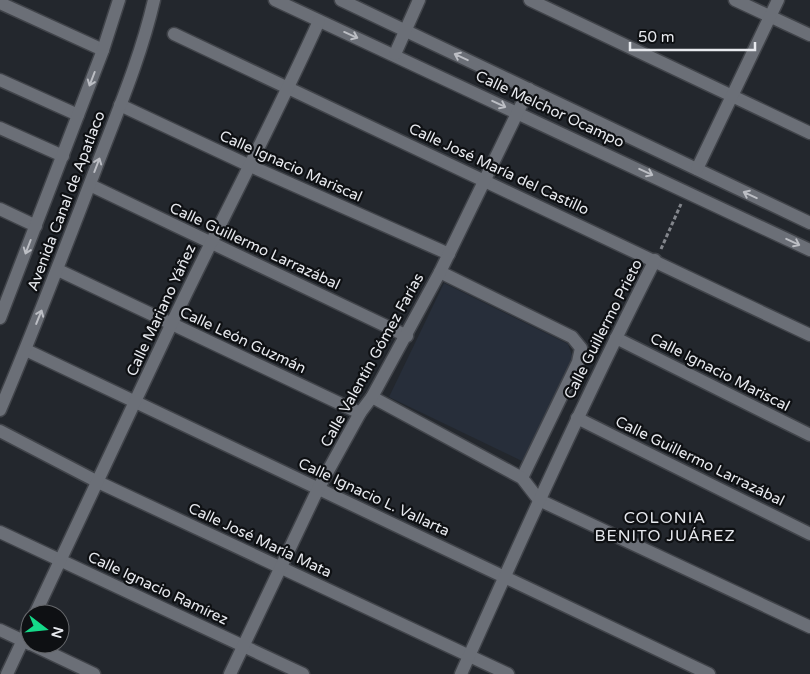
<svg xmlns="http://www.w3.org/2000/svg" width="810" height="674" font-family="'Varela Round',sans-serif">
<rect width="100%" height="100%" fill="#23272d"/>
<!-- built -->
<path fill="#272e3a" d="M444 283 568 344 573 358 524 462 389 397Z"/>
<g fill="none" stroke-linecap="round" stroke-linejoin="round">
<!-- minor casing -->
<g stroke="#41444a" stroke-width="15">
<g id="minor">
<path d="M275 0 810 250"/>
<path d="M341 0 810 223"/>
<path d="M530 0 810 133"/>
<path d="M735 0 810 35"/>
<path d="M0 3 103 50"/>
<path d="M174 34 810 335"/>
<path d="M395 54 419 0"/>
<path d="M0 80 78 115"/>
<path d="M120 105 248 165 449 254"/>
<path d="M0 128 63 156"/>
<path d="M697 169 778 0"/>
<path d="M90 185 407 336"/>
<path d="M0 209 36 226"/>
<path d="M58 270 360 413"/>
<path d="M440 272 572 337 581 348 578 362 522 478"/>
<path d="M0 318 103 50 119 0"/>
<path d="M616 338 810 435"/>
<path d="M26 350 709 674"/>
<path d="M372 397 522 478 539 500 810 627"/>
<path d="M0 410C34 330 65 249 96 168 117 113 141 57 154 0"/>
<path d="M577 418 810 534"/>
<path d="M0 431 98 482 508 674"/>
<path d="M0 532 303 674"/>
<path d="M35 614C81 517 126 420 172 323 220 222 273 123 319 21"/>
<path d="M0 630 30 644"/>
<path d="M31 644 94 674"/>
<path d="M7 674 30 625"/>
<path d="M230 674 318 489 360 413 372 397 440 272 529 89"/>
<path d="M461 674C523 535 586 396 655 260"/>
</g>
</g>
<!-- path -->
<path stroke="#83868c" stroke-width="3" stroke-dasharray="4 2.5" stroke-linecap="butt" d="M661 249 681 204"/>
<!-- minor -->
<use href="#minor" stroke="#6b6f77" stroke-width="12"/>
</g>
<!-- one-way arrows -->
<defs><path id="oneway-shaft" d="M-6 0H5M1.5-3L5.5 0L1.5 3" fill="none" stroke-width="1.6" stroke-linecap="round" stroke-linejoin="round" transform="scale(1.25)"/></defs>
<g stroke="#bcbec4">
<use href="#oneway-shaft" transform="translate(351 35) rotate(24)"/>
<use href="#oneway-shaft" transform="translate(461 57) rotate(-155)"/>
<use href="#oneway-shaft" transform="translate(92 79) rotate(111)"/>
<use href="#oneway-shaft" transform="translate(499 104) rotate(25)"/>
<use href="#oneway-shaft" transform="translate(97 165) rotate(-69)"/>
<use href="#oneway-shaft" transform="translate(646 172) rotate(25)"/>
<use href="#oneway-shaft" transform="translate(750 195) rotate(-155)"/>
<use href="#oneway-shaft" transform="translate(793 242) rotate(25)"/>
<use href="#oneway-shaft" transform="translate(28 247) rotate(111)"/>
<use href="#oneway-shaft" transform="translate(39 317) rotate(-68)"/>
</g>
<g text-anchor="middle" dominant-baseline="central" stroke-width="4.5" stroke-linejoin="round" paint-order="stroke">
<!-- street labels -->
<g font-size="15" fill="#e7e9ee" stroke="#0e1013">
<text transform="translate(550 109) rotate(25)">Calle Melchor Ocampo</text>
<text transform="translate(291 166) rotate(24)">Calle Ignacio Mariscal</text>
<text transform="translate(499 169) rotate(25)">Calle José María del Castillo</text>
<text transform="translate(66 201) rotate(-69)">Avenida Canal de Apatlaco</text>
<text transform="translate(255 246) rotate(25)">Calle Guillermo Larrazábal</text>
<text transform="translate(161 310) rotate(-65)">Calle Mariano Yáñez</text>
<text transform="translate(603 329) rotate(-63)">Calle Guillermo Prieto</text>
<text transform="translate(243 340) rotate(25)">Calle León Guzmán</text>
<text transform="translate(372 360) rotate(-61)">Calle Valentín Gómez Farías</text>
<text transform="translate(720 372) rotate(27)">Calle Ignacio Mariscal</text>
<text transform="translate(700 461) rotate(26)">Calle Guillermo Larrazábal</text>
<text transform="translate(374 497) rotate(25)">Calle Ignacio L. Vallarta</text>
<text transform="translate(260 540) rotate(25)">Calle José María Mata</text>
<text transform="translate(158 588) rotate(25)">Calle Ignacio Ramírez</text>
</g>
<!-- neighbourhood labels -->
<g font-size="16" letter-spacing="1" fill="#e7e9ee" stroke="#0e1013">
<text x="665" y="518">COLONIA<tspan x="665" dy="18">BENITO JUÁREZ</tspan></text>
</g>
</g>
<!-- north arrow -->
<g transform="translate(45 629) rotate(106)"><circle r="24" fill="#0e1013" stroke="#65676b"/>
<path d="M0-4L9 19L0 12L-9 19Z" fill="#15d989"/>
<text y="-8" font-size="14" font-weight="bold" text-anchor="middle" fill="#e7e9ee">N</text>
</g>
<!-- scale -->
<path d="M630 42v8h125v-8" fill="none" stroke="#e7e9ee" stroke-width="2.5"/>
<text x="638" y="42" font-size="15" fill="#e7e9ee" stroke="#0e1013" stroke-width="4" paint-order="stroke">50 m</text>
</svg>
